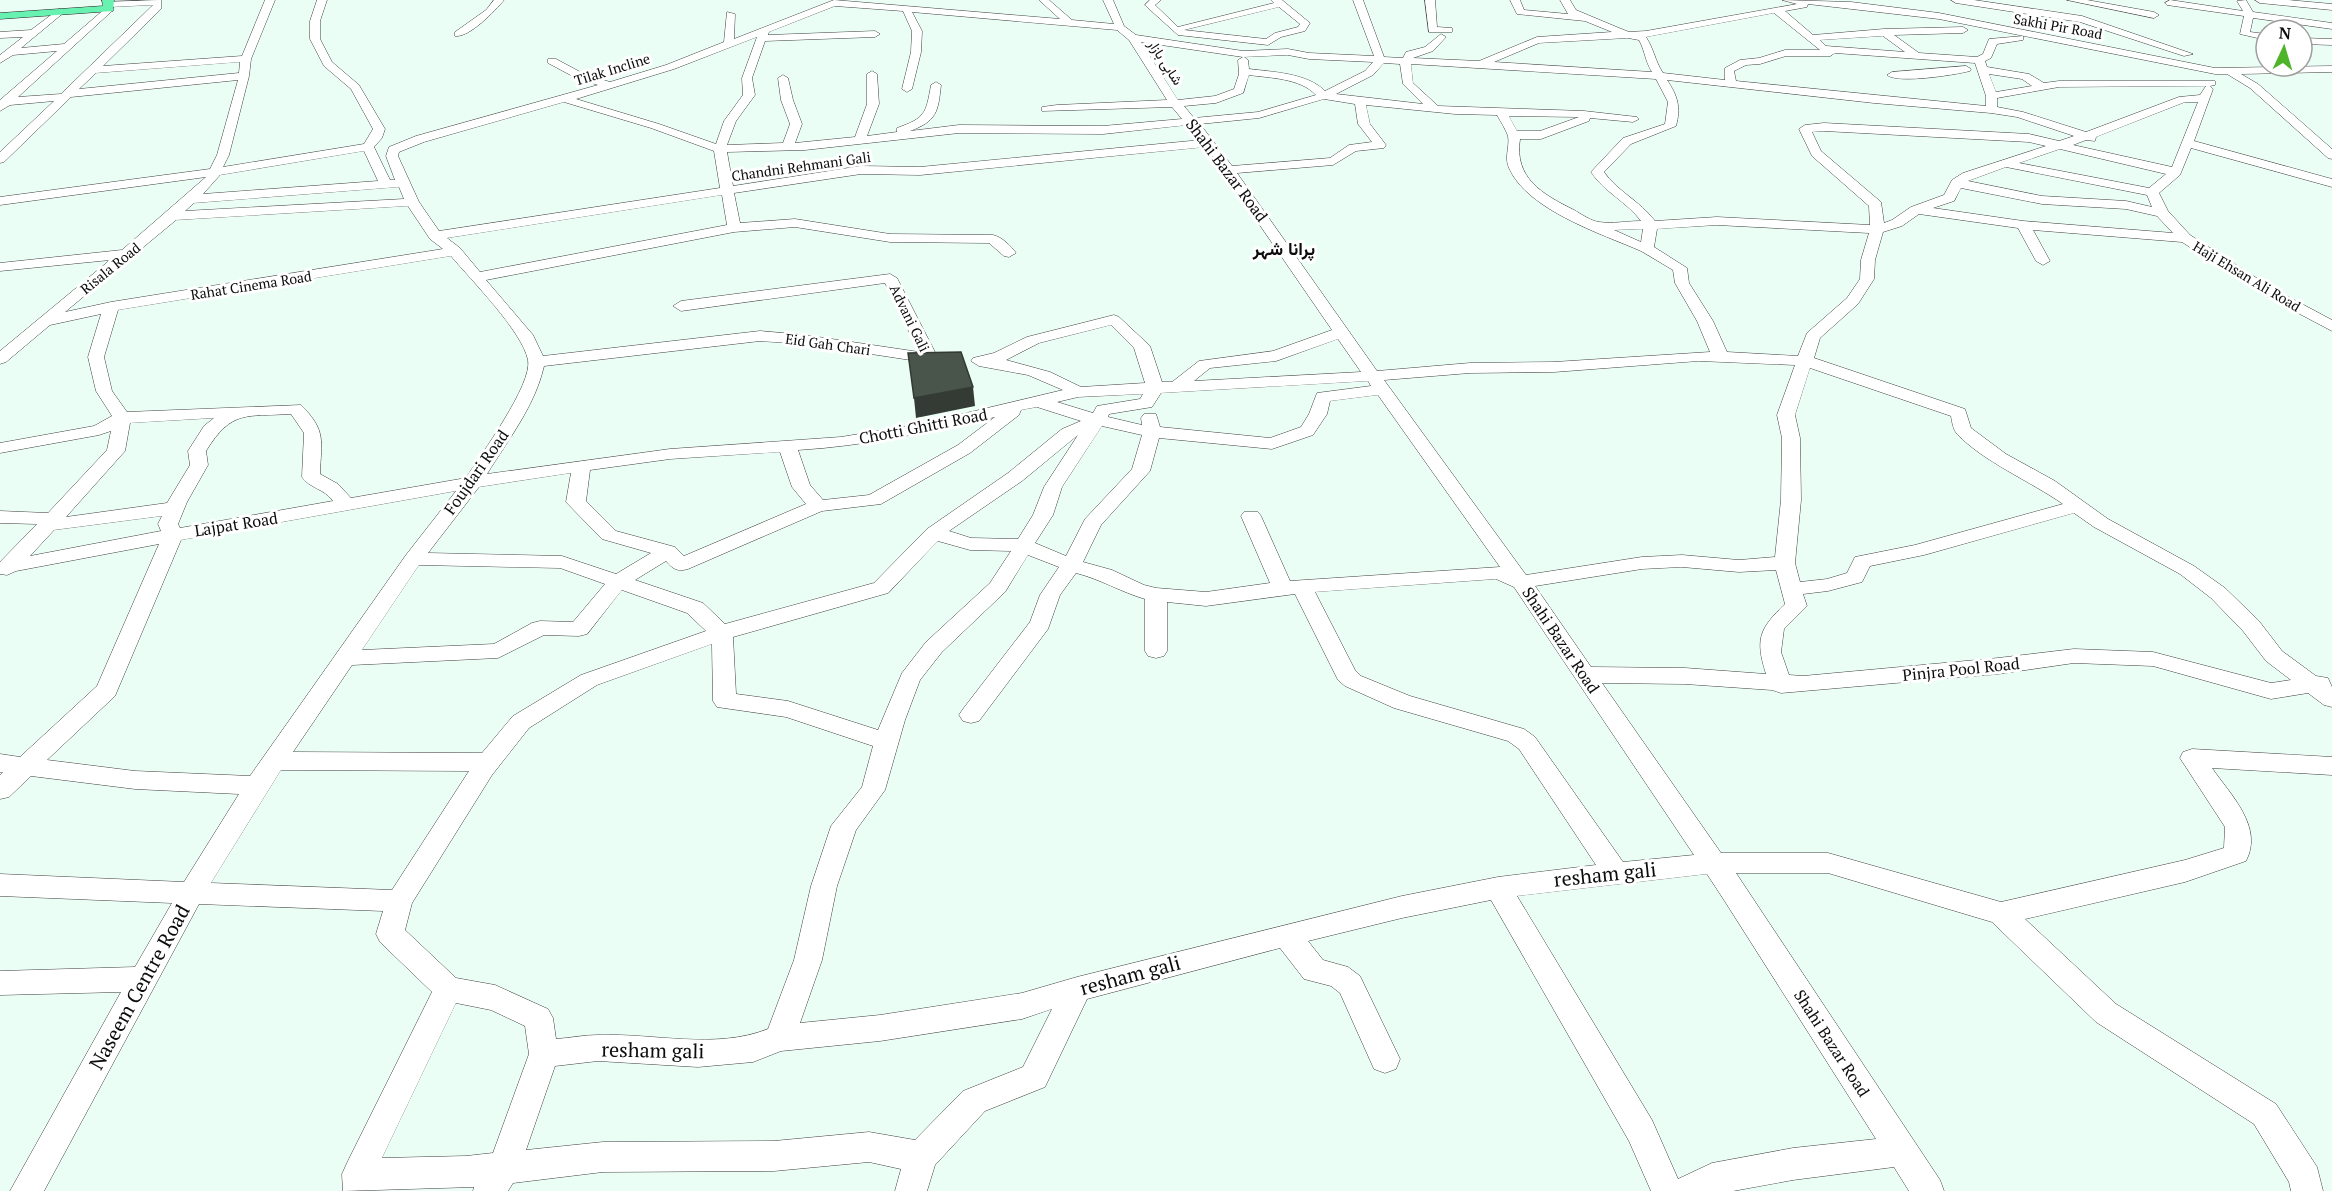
<svg xmlns="http://www.w3.org/2000/svg" width="2332" height="1191" font-family="'PT Serif',Vazirmatn,serif">
<rect width="100%" height="100%" fill="#ebfef6"/>
<g fill="none" stroke-linecap="round" stroke-linejoin="round">
<!-- minor casing -->
<g stroke="#3f3f3f" stroke-width="1">
<g id="minor">
<path d="M161 0V9L103 66 242 56 265 0H275L251 59 249 76 229 155 223 167 364 144 373 129 351 89 324 66 310 39V21L317 0H327L320 21V39L332 62 359 85 385 129 382 138 374 147 390 180H395L386 156 389 147 416 136 598 85 576 78 548 63V59H556L584 74 610 82 666 65 724 42 727 12 735 14 734 39 834 0 1060 19 1039 0H1049L1072 20 1114 24 1103 0H1113L1124 26 1136 35 1243 51 1288 49 1309 53 1374 56 1353 0H1363L1384 57 1403 58 1406 52 1425 47 1441 34 1446 37 1433 51 1413 58 1479 61 1537 37 1612 32 1585 21 1517 14 1510 0H1520L1524 10 1568 14 1560 0H1570L1576 10 1619 28 1629 32 1646 31 1797 4 1782 0 1851 2 1939 13 2215 68 2332 66V72L2241 74 2258 84 2332 149V159L2328 158 2250 88 2227 74H2215L1939 19 1808 4 1807 7 1785 11 1813 35 1884 29 1963 27 1968 30 1963 33 1894 35 1919 53 1977 57 1983 54 1989 39 2023 36V40L1997 44 1991 58 1985 61 1987 67 2029 74 2044 83 2059 81H2215V85L2210 86 2213 89 2194 141 2332 179V187L2191 148 2180 175 2159 193 2168 211 2190 235 2272 288 2332 320V331L2262 294 2182 242 2033 230 2050 261 2043 265 2036 261 2018 228 1919 214 1902 226 1883 232 1875 260 1874 279 1858 304 1820 338 1814 358 1965 409 1971 428 2006 454 2055 481 2108 519 2194 566 2225 588 2259 621 2282 651 2316 676 2328 678 2332 687V707L2324 705 2308 693 2271 699 2153 666 2074 663 1998 674 1781 693 1772 690 1685 684 1602 683 1721 853H1828L2001 902 2185 860 2224 848 2225 827 2180 758 2183 752 2192 749 2332 757V775L2212 768C2230 794 2264 827 2246 861L2185 882 2025 919 2116 1004 2276 1104 2317 1167 2323 1191H2291L2289 1182 2254 1124 2096 1022 1992 922 1828 873H1736L1940 1180 1944 1191H1909L1894 1167 1793 1180 1733 1191H1651L1629 1141 1491 900 1402 918 1308 941 1323 960 1348 967 1360 976 1400 1059 1396 1069 1385 1073 1374 1069 1340 993 1331 986 1304 979 1280 948 1087 999 1045 1087 985 1111 935 1165 927 1191H895L901 1169 869 1162 774 1171 603 1172 513 1183 508 1191H473L474 1187 343 1191 342 1174 347 1163 432 992 380 942 376 934 383 911 199 904 44 1191H10L121 992 0 995V971L135 967 172 903 0 896V874L184 882 239 794 135 789 31 776 9 797 0 799V775L3 772H0V754L20 757 97 686 159 544 16 571 7 575 0 574V562L37 524 0 523V511L48 513 107 450 111 431 99 435 0 453V443L94 426 112 416 96 391 88 357 101 314 50 325 6 362 0 364V351L110 260 0 271V263L122 250 206 177 0 205V197L210 169 217 155 238 80 71 97 4 162 0 163V152L54 101 10 105 0 111V100L57 51 13 55 0 63V55L23 37 0 38V32L31 30 59 9 62 10V14L21 48 64 44 107 7 103 4 105 2ZM153 5 61 94 18 97 112 11 114 9 111 7ZM835 6 903 11 912 31 911 52 902 89 907 92 912 89 921 52 922 31 912 12 1117 30 1129 40 1167 100 1057 105 1042 107V111L1172 107 1182 119 1103 126 959 125 910 131C937 121 938 112 941 85L936 82 931 85C926 114 925 118 897 128V132L867 136 879 104 877 74 872 71 867 74V104L855 137 795 143 802 124 793 100 788 78 783 75 778 78 781 100 790 124 783 143 727 145 736 121 755 95 752 78 765 41 875 37 880 34 875 31 768 35 769 32ZM1774 13 1820 50H1785L1759 58 1740 60 1725 68V80L1663 73C1655 61 1654 49 1646 37ZM1883 36 1905 52 1826 46 1820 40ZM757 37 742 78 743 95 724 121 716 144 659 124 576 99 674 69ZM1628 38 1639 40C1645 51 1645 61 1652 72L1494 62 1539 43ZM1141 42 1243 57 1238 60 1239 74 1234 89 1215 96 1178 100ZM1835 53 1975 63 1986 96V106L1736 81 1734 71 1746 65 1760 64 1786 56H1830ZM1288 55 1309 59 1373 62 1365 71 1325 91C1307 73 1273 72 1249 69L1248 60 1244 57ZM240 62 239 73 79 89 96 73ZM1384 63 1400 64 1403 84 1423 104 1336 94 1373 75ZM1411 64 1656 79 1668 102 1665 124 1623 138 1591 172C1604 192 1627 202 1641 221 1628 221 1612 224 1599 222 1591 221 1581 214 1574 210 1542 194 1514 178 1520 139H1541L1589 121 1590 118 1633 122 1639 119 1637 117 1584 111 1438 106 1413 83ZM1989 74 2022 79 2032 86 1996 92ZM1249 75C1270 78 1300 78 1316 95L1258 112 1194 118 1184 106 1216 103 1243 93ZM1667 80 1874 103 1991 113 2017 117 2074 136 2059 141 2029 134 1824 123 1805 125 1799 129 1812 156 1869 206 1870 225 1717 217 1655 221C1640 201 1617 191 1604 172L1631 144 1676 126C1681 108 1678 96 1667 80ZM2206 86 2200 95 2179 97 2086 132 2023 112 1997 107V98L2059 87ZM1324 99 1355 104 1358 124 1372 142 1349 145 1330 158 1232 166 1200 124 1259 118ZM564 102 651 128 714 151 720 188 439 231 419 202 398 156 399 152 424 142ZM2185 102H2198L2172 167 2073 145 2086 140 2095 141 2096 137ZM1366 105 1455 114 1497 115C1501 122 1506 130 1508 136 1510 147 1504 157 1509 168 1527 210 1602 234 1641 251 1652 257 1662 264 1673 270L1675 283 1697 321 1710 352 1554 362 1470 363 1377 371 1237 173 1333 165 1356 151 1384 148 1386 145 1370 124ZM1509 116 1579 117 1540 131H1517ZM1188 125 1201 140 920 167 861 166 733 186 727 152 805 150 959 133 1103 134ZM1824 131 2029 142 2046 146 1963 173 1952 180 1944 195 1911 207 1892 220 1884 223 1881 202 1821 151 1812 132ZM1206 147 1332 330 1273 351 1199 361 1172 382H1162L1150 346 1119 317 1114 315 1027 337 994 353 973 358 971 361 979 366 1028 375 1063 390 920 424 841 437 670 449 487 474C508 440 535 406 544 366L760 341 805 344 937 364 945 359 943 356 936 354 897 278 890 274 681 301 673 306 681 311 885 283 919 352 805 335 760 331 543 356 533 335 486 280 734 232 795 227 890 242 989 243 1004 256 1009 257 1016 253C1011 246 1002 237 993 235L890 234 795 219 740 223 734 193 861 174 920 175ZM2060 149 2166 174 2149 188 2019 163ZM364 151 378 181 203 194 220 175ZM2006 167 2147 195 2152 207 2126 201 2042 196 1968 181ZM399 187 404 199 185 211 194 203ZM1961 188 2042 204 2126 209 2157 216 2173 233 2023 221 1933 208 1954 201ZM722 195 727 225 480 272 460 248 447 238ZM408 206 430 239 443 249 111 302 65 312 176 220ZM1717 225 1869 233 1861 260 1860 279 1847 298 1807 333 1798 356 1727 352 1713 321 1689 283 1687 268 1654 247 1657 229ZM1643 229 1641 242 1614 230ZM451 256C472 281 522 331 528 360 533 384 480 456 466 478L351 498 338 484 320 474C321 441 327 431 301 405L127 412 112 391 104 357 118 310ZM1111 325 1134 348 1145 383 1081 387 1050 372 1006 360 1039 343ZM1338 339 1361 372 1194 381 1210 368 1276 361ZM1699 361 1795 365 1777 415 1782 438 1781 500 1775 557 1739 560 1682 555 1642 557 1526 575 1384 380 1470 373 1554 372ZM1810 368 1951 416C1952 422 1953 429 1957 434 1984 462 2030 481 2063 504L1915 545 1855 557 1847 573 1827 579 1800 582 1795 563 1801 500 1800 438 1795 415ZM1368 381 1371 386 1317 393 1309 414 1301 427 1270 438 1160 427 1156 414H1144L1141 418 1142 425 1108 417 1109 414 1152 407 1161 393ZM1143 394 1140 399 1097 406 1093 413 1057 402 1078 397ZM1378 395 1500 567 1290 581 1261 516 1258 512H1244L1241 516 1270 583 1206 592 1156 588 1144 585 1112 570 1083 562 1101 525 1150 471 1159 438 1272 449 1313 435 1327 414 1330 401ZM1037 407 1081 421 1062 429 1008 473 927 529 874 583 725 624 703 603 635 580 666 561C673 569 677 572 688 569L822 511 881 504 970 453 1019 415 1021 410ZM291 414 304 433 302 477C309 488 325 489 333 501L180 528 178 524 187 502 208 465 206 451C232 409 246 417 291 414ZM995 417 958 445 869 495 823 500 810 485 798 450C865 446 929 432 995 417ZM214 418 204 426 188 451 190 465 167 503 66 517 125 451 130 423ZM1102 426 1142 435 1132 469 1085 519 1066 556 1035 543 1053 515 1062 487ZM1078 435 1044 487 1033 515 1018 539 971 538 949 531 1022 481ZM780 452 792 487 806 504 684 556 675 547 616 531 586 501 590 470 670 459ZM571 473 566 502 602 539 651 553 616 574 562 556 428 553 479 487ZM456 491 406 555 250 776 135 771 47 760 115 696 181 540ZM2074 513 2094 527 2180 574 2211 598 2243 631 2266 661 2291 680 2271 683 2153 652 2074 649 1998 658 1803 676 1789 675 1781 652 1784 629 1807 606 1803 594 1828 591 1862 582 1870 566 1924 555ZM162 516 158 524 161 531 30 556 54 530ZM938 541 970 550 1011 551 990 583 926 642 902 673 878 730 788 701 736 694 733 637 888 593ZM1028 555 1059 567 1040 595 1030 622 963 709 959 715 963 721 971 723 979 721 1048 629 1060 595 1076 573C1100 579 1121 592 1145 599V651L1148 656 1156 658 1164 656 1167 651V602L1206 606 1295 594 1338 680 1345 686 1394 708 1508 741 1519 749 1596 865 1498 877 1402 896 1077 977 1022 993 880 1015 800 1023 822 960 837 886 856 830 885 790 905 720 920 680 942 652 1005 592ZM419 565 560 568 605 584 573 622 540 621 532 623 494 644 362 650ZM1682 567 1739 572 1776 570 1785 604C1759 629 1755 639 1766 674L1685 668 1591 667 1535 586 1642 569ZM1496 579 1514 587 1694 855 1623 862 1535 737 1524 729 1410 696 1361 676 1355 670 1315 592ZM622 590 687 613 706 631 581 675 513 716 482 753 293 752 352 665 498 658 544 635 579 636 587 634ZM712 644 713 701 717 707 786 717 873 746 862 787 831 826 811 886 794 960 768 1029C715 1050 654 1033 598 1035 584 1035 570 1038 556 1039L553 1018 548 1009 495 985 456 978 405 930 412 903 492 775 529 728 597 685ZM281 770 469 771 392 890 211 883ZM1707 874 1724 900 1876 1139 1793 1148 1712 1163 1678 1179 1652 1120 1517 896ZM456 1003 491 1010 525 1026 529 1054 493 1153 466 1156 382 1158ZM1052 1009 1023 1067 963 1091 915 1140 869 1132 774 1141 603 1142 526 1150 555 1066 598 1061 698 1067 753 1062 781 1051 880 1041 1022 1019Z"/>
<path d="M494 0H504C495 11 469 38 455 36V32L486 10Z"/>
<path d="M1150 0H1161L1155 5 1178 27 1274 3 1271 0H1282L1310 23 1305 31 1281 37 1268 45 1178 35 1147 7 1145 5ZM1279 7 1300 24 1298 27 1275 33 1266 39 1184 30Z"/>
<path d="M1425 0H1435L1437 27 1452 28V32H1429Z"/>
<path d="M1951 0H1974L2082 16 2193 54 2184 56 2080 22 1956 3Z"/>
<path d="M2067 0H2087L2154 12 2159 15 2154 18Z"/>
<path d="M2170 0 2243 11 2237 1 2246 0 2253 12 2332 23V29L2253 18 2250 32 2266 34V40L2240 34 2244 16 2167 5 2165 3Z"/>
<path d="M2255 0H2288L2332 4V10L2260 3Z"/>
<path d="M2302 38 2332 39V45L2302 44Z"/>
<path d="M1966 66 1971 69 1970 71C1954 75 1898 84 1887 75L1892 72Z"/>
</g>
</g>
<!-- major casing -->
<g stroke="#1d1d1d" stroke-width="1">
<path id="major" d="M102 0H114L113 11 0 19V13L103 6Z"/>
</g>
<!-- minor -->
<use href="#minor" fill="#fff" fill-rule="evenodd"/>
<!-- major -->
<use href="#major" fill="#68f2b2" fill-rule="evenodd"/>
</g>
<!-- shaded-wall -->
<path fill="#333b34" d="M973 387 975 406 916 418 914 398Z"/>
<!-- building -->
<path fill="#49544a" stroke="#333b34" stroke-width="1.5" d="M961 352 973 387 914 398 908 353Z"/>
<g text-anchor="middle" dominant-baseline="central" stroke-width="6" stroke-linejoin="round" paint-order="stroke">
<!-- far-street labels -->
<g font-size="14" fill="#0c0c0c" stroke="#fff">
<text transform="translate(2058 26) rotate(10)">Sakhi Pir Road</text>
<text transform="translate(1166 62) rotate(57)">شاہی بازار</text>
<text transform="translate(612 69) rotate(-17)">Tilak Incline</text>
<text transform="translate(801 166) rotate(-8)">Chandni Rehmani Gali</text>
<text transform="translate(110 268) rotate(-39)">Risala Road</text>
<text transform="translate(2247 276) rotate(31)">Haji Ehsan Ali Road</text>
<text transform="translate(251 285) rotate(-9)">Rahat Cinema Road</text>
<text transform="translate(910 318) rotate(64)">Advani Gali</text>
<text transform="translate(828 344) rotate(8)">Eid Gah Chari</text>
</g>
<!-- street labels -->
<g font-size="16" fill="#0c0c0c" stroke="#fff">
<text transform="translate(1227 170) rotate(53)">Shahi Bazar Road</text>
<text transform="translate(923 426) rotate(-11)">Chotti Ghitti Road</text>
<text transform="translate(476 472) rotate(-55)">Foujdari Road</text>
<text transform="translate(236 524) rotate(-9)">Lajpat Road</text>
<text transform="translate(1561 640) rotate(56)">Shahi Bazar Road</text>
<text transform="translate(1961 669) rotate(-6)">Pinjra Pool Road</text>
<text transform="translate(1832 1043) rotate(57)">Shahi Bazar Road</text>
</g>
<!-- far-district labels -->
<g font-size="18" font-weight="bold" fill="#0c0c0c" stroke="#fff">
<text x="1284" y="248">پرانا شہر</text>
</g>
<!-- near-street labels -->
<g font-size="20" fill="#0c0c0c" stroke="#fff">
<text transform="translate(1605 874) rotate(-6)">resham gali</text>
<text transform="translate(1130 975) rotate(-15)">resham gali</text>
<text transform="translate(139 987) rotate(-61)">Naseem Centre Road</text>
<text transform="translate(653 1050) rotate(1)">resham gali</text>
</g>
</g>
<!-- north arrow -->
<g transform="translate(2284 48) rotate(4)"><circle r="28" fill="#ffffff" stroke="#9e9e9e" stroke-width="1.5"/>
<path d="M0-4.5L10 22L0 15L-10 22Z" fill="#50b42b"/>
<text y="-9" font-size="16" font-weight="bold" text-anchor="middle" fill="#0c0c0c">N</text>
</g>
</svg>
